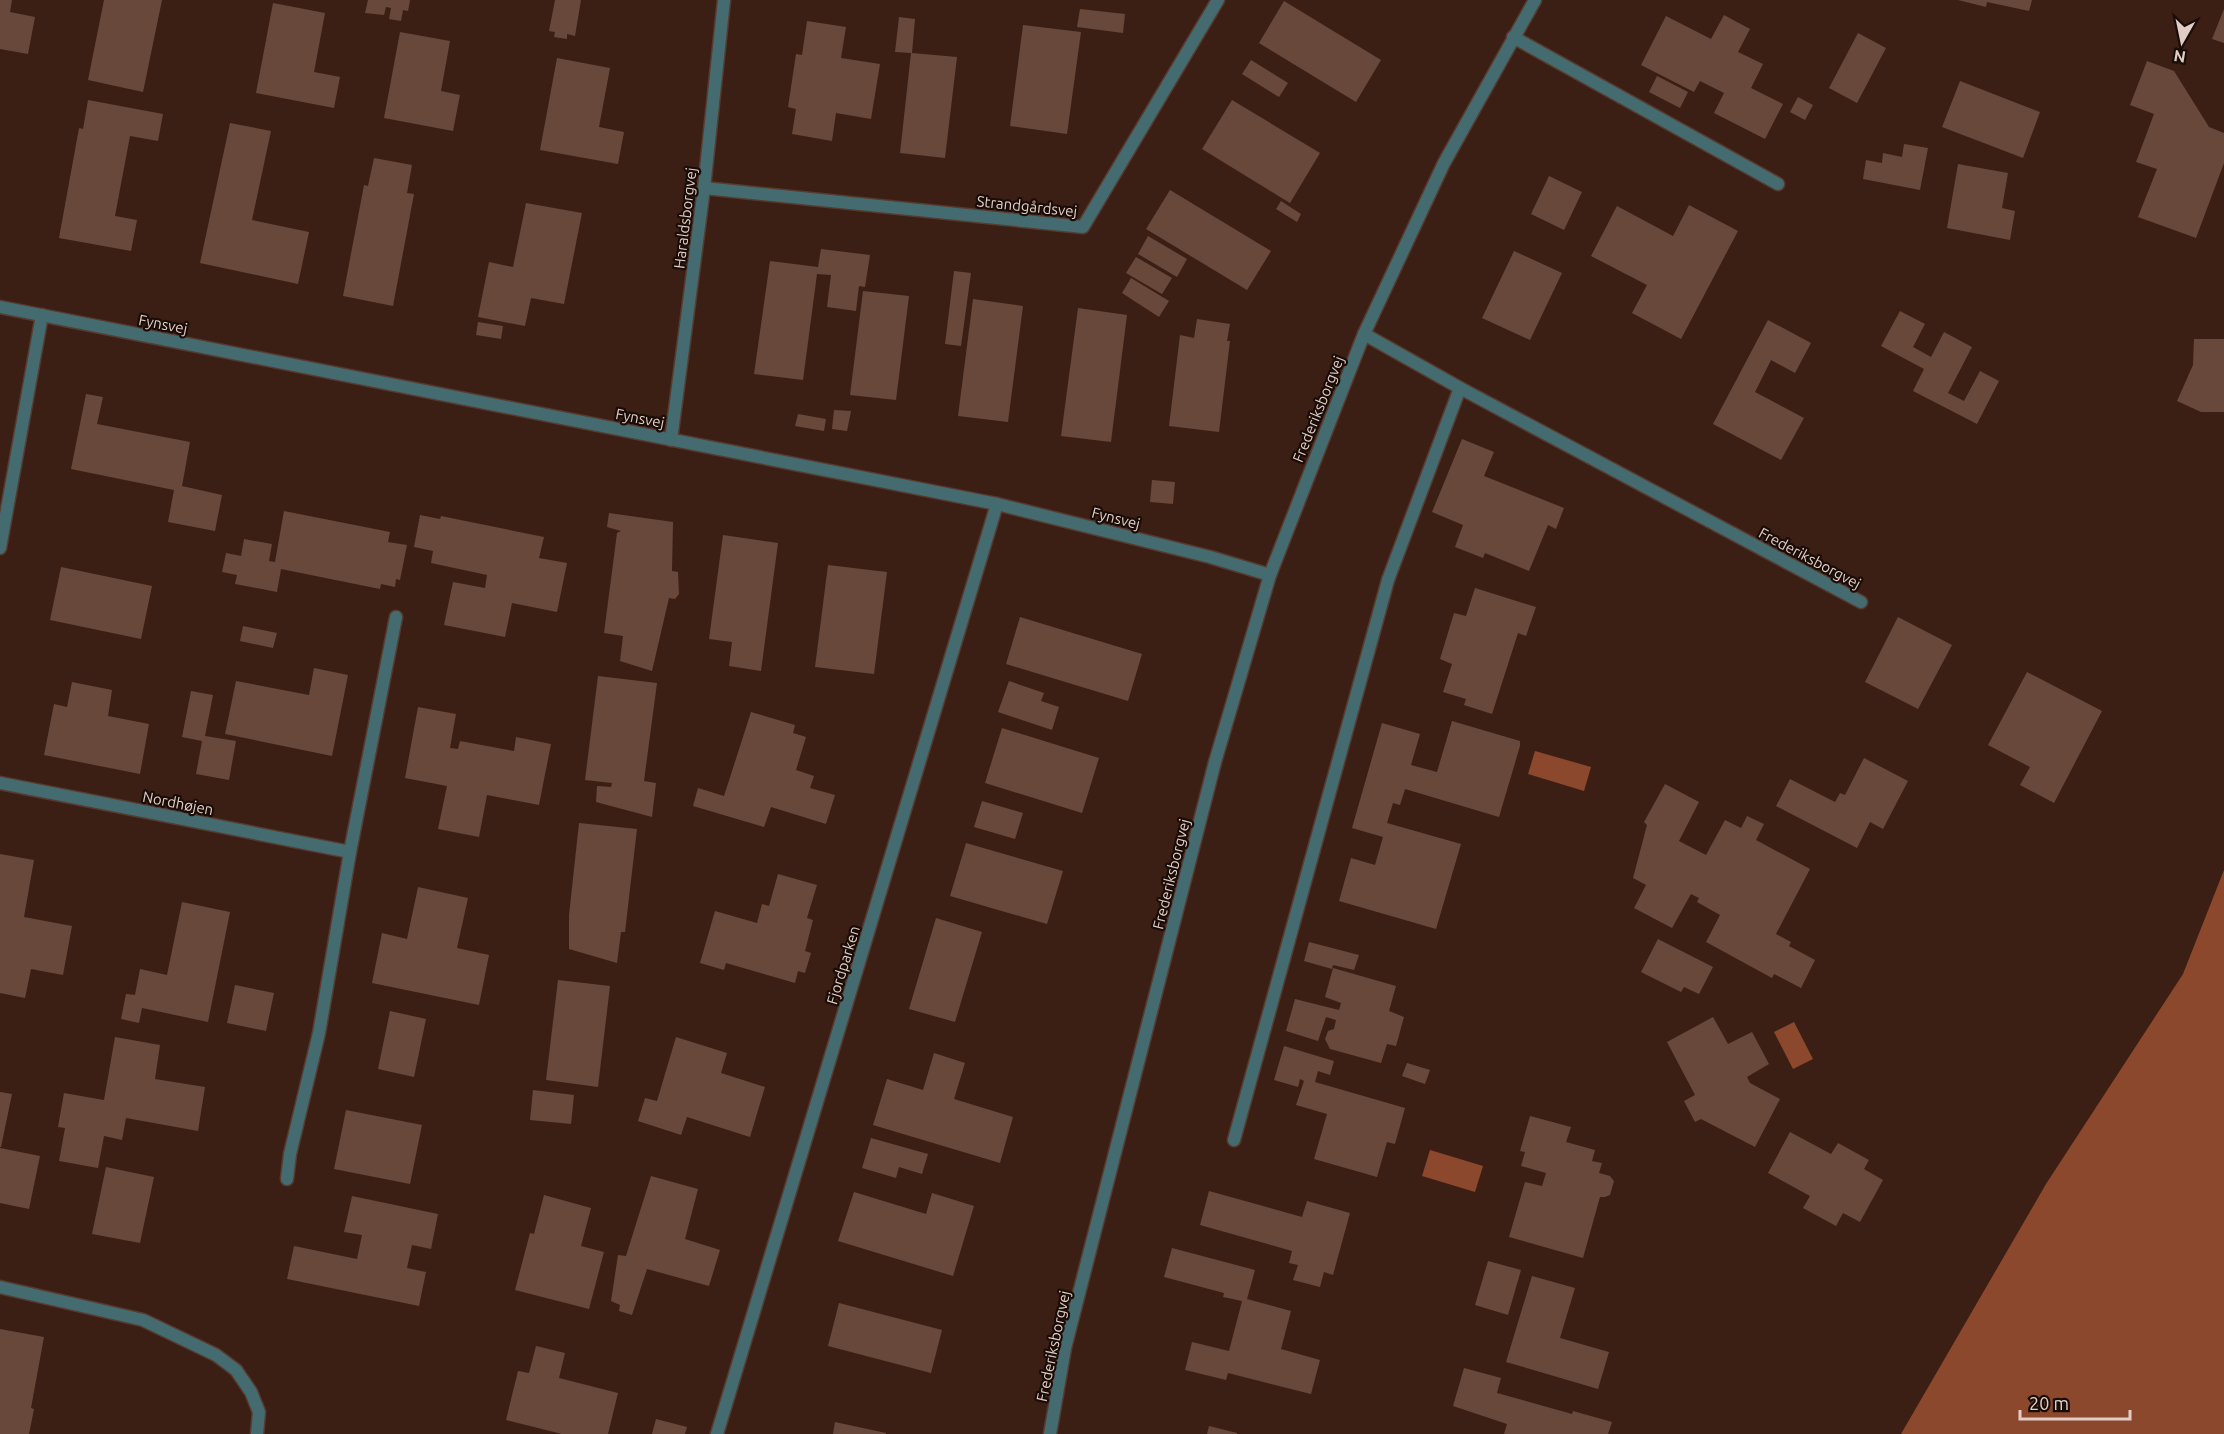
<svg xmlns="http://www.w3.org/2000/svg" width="2224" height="1434" font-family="Ubuntu,sans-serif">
<rect width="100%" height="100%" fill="#3c1f14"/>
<!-- water -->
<g fill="#8b482c">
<path d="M1535 751 1591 767 1584 791 1528 774Z"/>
<path d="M2224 870V1434H1901L2046 1184 2183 974Z"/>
<path d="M1794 1022 1813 1059 1793 1069 1774 1032Z"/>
<path d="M1430 1150 1483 1166 1475 1192 1422 1176Z"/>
</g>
<!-- building -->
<g fill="#68483b">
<path d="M0 0H12L10 12 35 17 28 54 0 49Z"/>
<path d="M104 0H162L143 92 88 80Z"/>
<path d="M368 0H410L408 11 403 10 401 21 389 19 391 8 386 7 384 15 365 13Z"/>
<path d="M555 0H581L575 36 567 34V39L554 37 555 32 549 31Z"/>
<path d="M1958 0H2032L2029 11 1987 2 1986 7Z"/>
<path d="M1284 1 1381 60 1356 102 1259 43Z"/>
<path d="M273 3 325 13 314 72 340 77 334 108 256 93Z"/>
<path d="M1080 9 1125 14 1123 33 1077 27Z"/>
<path d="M2224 9V43L2212 39Z"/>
<path d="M1724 15 1750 29 1738 52 1763 64 1751 88 1783 104 1765 139 1714 113 1724 93 1700 81 1694 92 1641 65 1666 16 1711 39Z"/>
<path d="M899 17 915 19 912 53 957 57 945 158 900 153 911 53 895 52Z"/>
<path d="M807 21 846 27 841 58 880 64 871 119 836 113 832 141 792 134 796 109 788 107 796 54 802 55Z"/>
<path d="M1023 25 1081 32 1067 134 1010 126Z"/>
<path d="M400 32 450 41 441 91 460 95 453 131 384 118Z"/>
<path d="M1858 33 1886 48 1857 103 1829 88Z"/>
<path d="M557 58 610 68 599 127 624 132 618 164 540 150Z"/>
<path d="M1251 60 1288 83 1279 97 1242 74Z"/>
<path d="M2147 61 2174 71 2209 127 2224 133V163L2196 238 2138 217 2157 169 2136 162 2154 114 2130 105Z"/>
<path d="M1657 76 1688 92 1680 108 1649 92Z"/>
<path d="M1960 81 2040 112 2023 158 1942 127Z"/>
<path d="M1798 97 1813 105 1805 120 1790 112Z"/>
<path d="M88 100 163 114 158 141 130 136 115 216 137 220 131 251 59 238 79 128 83 129Z"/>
<path d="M1232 100 1320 153 1290 203 1202 149Z"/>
<path d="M230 123 271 131 252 220 309 232 298 284 200 263Z"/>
<path d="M1904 144 1928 148 1920 190 1863 179 1866 160 1882 163 1883 153 1902 157Z"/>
<path d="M374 158 412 165 407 193 414 194 393 306 343 296 364 185 368 186Z"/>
<path d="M1958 164 2008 173 2002 208 2015 211 2010 240 1947 228Z"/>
<path d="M1549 176 1582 192 1564 230 1531 214Z"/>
<path d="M1170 190 1271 251 1247 290 1146 229Z"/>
<path d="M1281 201 1301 214 1297 222 1276 209Z"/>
<path d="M526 203 582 213 564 304 531 298 525 326 478 317 489 262 513 267Z"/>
<path d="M1689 205 1738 231 1681 339 1632 313 1647 285 1591 256 1617 206 1673 236Z"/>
<path d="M1148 236 1187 259 1177 277 1138 254Z"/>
<path d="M821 249 870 255 865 287 859 286 856 311 827 307 831 275 817 274 803 380 754 374 770 261 818 267Z"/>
<path d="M1514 251 1562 273 1530 340 1482 318Z"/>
<path d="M1136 257 1172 278 1162 294 1126 273Z"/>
<path d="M954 271 971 273 961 346 945 344Z"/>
<path d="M1131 278 1169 301 1159 317 1122 293Z"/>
<path d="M863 291 909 296 896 400 850 395Z"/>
<path d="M973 299 1023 306 1008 422 958 416Z"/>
<path d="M1078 308 1127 315 1111 442 1061 436Z"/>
<path d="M1900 311 1925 324 1913 347 1931 357 1944 332 1972 347 1948 393 1964 401 1980 371 1999 381 1977 424 1913 391 1924 369 1881 346Z"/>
<path d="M1197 319 1230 324 1227 341H1230L1219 432 1169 426 1180 335 1194 338Z"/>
<path d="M1768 320 1811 343 1795 373 1771 360 1755 392 1804 418 1781 460 1713 424Z"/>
<path d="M478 322 503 326 501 339 476 335Z"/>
<path d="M2194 339H2224V412H2201L2177 401 2193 365Z"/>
<path d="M86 394 103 397 97 424 190 442 182 486 222 495 215 531 168 522 174 490 71 469Z"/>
<path d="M834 410 851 411 847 431 832 429Z"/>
<path d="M798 414 826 419 824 431 795 426Z"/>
<path d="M1462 439 1494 452 1484 476 1564 508 1556 529 1548 525 1529 571 1485 553 1483 558 1455 547 1463 525 1432 512Z"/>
<path d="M1152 480 1175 482 1173 504 1150 502Z"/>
<path d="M284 511 390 532 388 542 407 545 400 580 396 579 395 587 381 584 380 589 281 569 277 592 235 584 237 575 222 572 226 553 241 556 244 539 272 544 269 561 275 562Z"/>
<path d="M609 513 673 522 672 571 678 572 679 594 675 599 669 598 652 671 620 661 623 636 604 633 617 533 621 531 607 527Z"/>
<path d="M420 515 440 519 441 516 544 537 539 558 567 563 557 612 512 603 505 637 444 625 453 582 485 588 487 575 431 563 433 551 414 547Z"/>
<path d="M723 535 778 543 761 671 729 666 732 642 709 639Z"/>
<path d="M828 565 887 572 874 674 815 667Z"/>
<path d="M61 567 152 586 141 639 50 620Z"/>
<path d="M1475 588 1536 607 1526 636 1518 633 1492 714 1464 705 1466 699 1443 692 1452 664 1440 659 1454 613 1466 616Z"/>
<path d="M1020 617 1142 654 1128 701 1006 664Z"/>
<path d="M1898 617 1952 645 1918 709 1865 682Z"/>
<path d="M243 626 277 633 273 648 240 641Z"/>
<path d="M314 668 348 675 332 756 225 734 236 681 309 695Z"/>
<path d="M2027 672 2102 711 2054 803 2020 785 2030 767 1988 745Z"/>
<path d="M598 676 657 683 644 781 656 783 652 817 596 802 597 786 611 787 612 783 585 780Z"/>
<path d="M1009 681 1044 693 1041 701 1059 707 1052 730 998 712Z"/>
<path d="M72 682 112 690 108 716 149 724 140 774 44 755 54 704 67 707Z"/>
<path d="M191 691 213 695 205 736 236 741 229 780 196 774 202 741 182 737Z"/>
<path d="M418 707 456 714 450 748 458 749 460 741 514 751 516 737 551 744 539 805 487 795 479 837 438 829 447 786 405 778Z"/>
<path d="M751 712 795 725 793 733 806 737 796 770 814 776 810 788 835 795 826 824 771 807 764 827 693 806 698 788 724 796Z"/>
<path d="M1452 721 1520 741V746L1499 817 1405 789 1400 805 1393 803 1387 823 1461 844 1436 929 1339 901 1351 858 1375 865 1383 837 1352 828 1382 723 1420 734 1411 765 1437 772Z"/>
<path d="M1002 728 1099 758 1082 813 985 783Z"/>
<path d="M1864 758 1908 781 1883 829 1870 822 1857 848 1776 806 1790 779 1835 802 1840 793 1845 795Z"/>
<path d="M1665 784 1699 802 1679 841 1706 855 1725 820 1741 828 1747 816 1764 824 1756 840 1810 869 1776 934 1791 942 1789 946 1815 960 1801 988 1774 974 1772 978 1706 942 1720 915 1697 902 1699 898 1691 894 1672 928 1634 908 1646 885 1633 878 1647 825 1644 822Z"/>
<path d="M982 801 1023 813 1015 839 974 827Z"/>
<path d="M579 823 637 829 625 932H621L617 963 569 949V915Z"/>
<path d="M966 843 1063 871 1047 924 950 896Z"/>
<path d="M0 854 34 860 24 917 72 926 63 975 31 969 25 998 0 993Z"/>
<path d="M778 874 817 885 807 918 813 920 805 951 811 953 805 973 798 971 795 983 726 963 724 970 700 963 715 911 757 923 762 904 769 906Z"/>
<path d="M418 887 468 898 457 948 489 955 479 1005 372 983 382 933 407 939Z"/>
<path d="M182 902 230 912 208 1022 142 1008 139 1023 121 1019 126 994 135 995 140 969 167 975Z"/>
<path d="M936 918 982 932 955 1022 909 1009Z"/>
<path d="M1658 939 1713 967 1699 994 1684 987 1681 992 1641 972Z"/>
<path d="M1309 942 1359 955 1354 970 1333 965 1332 969 1304 961Z"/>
<path d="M1333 968 1396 986 1389 1011 1404 1017 1396 1046 1387 1044 1381 1063 1330 1049 1325 1039 1328 1031 1334 1029 1336 1020 1326 1017 1318 1041 1286 1031 1295 999 1339 1010 1341 1003 1325 997Z"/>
<path d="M558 980 610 986 598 1087 546 1080Z"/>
<path d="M235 985 274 993 266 1031 227 1023Z"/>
<path d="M390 1011 426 1019 414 1077 378 1069Z"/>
<path d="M1713 1017 1728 1044 1752 1032 1769 1064 1747 1077 1750 1083 1780 1099 1755 1147 1701 1119 1695 1122 1684 1101 1695 1095 1667 1042Z"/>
<path d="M115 1037 160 1045 155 1079 205 1087 198 1131 126 1118 122 1140 104 1136 98 1168 59 1161 65 1128 58 1127 64 1093 104 1100Z"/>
<path d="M676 1037 727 1053 721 1073 765 1087 750 1137 687 1117 681 1135 638 1121 645 1098 657 1101Z"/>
<path d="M1284 1046 1334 1061 1330 1075 1318 1071 1315 1082 1405 1108 1395 1144 1387 1142 1377 1177 1314 1159 1327 1114 1296 1105 1304 1081 1300 1079 1298 1087 1274 1080Z"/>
<path d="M934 1053 965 1063 954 1099 1013 1117 1000 1163 873 1125 887 1079 923 1090Z"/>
<path d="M1407 1063 1430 1070 1425 1084 1402 1076Z"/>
<path d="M533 1090 574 1095 571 1124 530 1120Z"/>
<path d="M0 1092 12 1094 1 1147H0Z"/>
<path d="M346 1110 422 1125 410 1184 334 1169Z"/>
<path d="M1530 1116 1571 1127 1566 1142 1595 1150 1592 1161 1602 1163 1599 1173 1610 1176 1614 1181 1610 1195 1605 1197H1600L1583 1258 1509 1237 1525 1182 1542 1186 1546 1173 1521 1166 1525 1152 1520 1151Z"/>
<path d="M1790 1132 1831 1154 1838 1143 1869 1160 1864 1169 1883 1180 1860 1222 1843 1213 1836 1226 1803 1208 1810 1196 1768 1173Z"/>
<path d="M871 1138 928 1154 922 1174 899 1167 896 1178 862 1168Z"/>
<path d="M0 1148 40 1156 29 1209 0 1203Z"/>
<path d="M106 1167 154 1177 140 1243 92 1234Z"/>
<path d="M651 1176 698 1189 685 1239 720 1250 709 1286 647 1269 632 1315 619 1311 620 1305 611 1301 618 1255 626 1256Z"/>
<path d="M1209 1191 1302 1217 1307 1201 1350 1213 1333 1275 1324 1272 1320 1287 1293 1280 1298 1265 1289 1263 1292 1251 1200 1225Z"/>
<path d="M854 1192 926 1214 932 1193 974 1206 953 1276 838 1241Z"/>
<path d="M544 1195 591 1208 581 1246 604 1252 589 1309 515 1290 530 1233 534 1234Z"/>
<path d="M352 1196 438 1214 431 1249 412 1245 407 1268 426 1272 419 1306 287 1279 294 1246 357 1259 362 1235 344 1232Z"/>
<path d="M1172 1248 1255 1270 1247 1299 1291 1311 1281 1349 1320 1360 1311 1394 1228 1373 1226 1380 1185 1370 1192 1342 1229 1351 1242 1301 1223 1297 1224 1293 1164 1277Z"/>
<path d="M1488 1261 1521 1270 1508 1315 1475 1305Z"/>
<path d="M1532 1276 1575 1288 1560 1338 1609 1352 1598 1389 1506 1362Z"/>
<path d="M839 1303 942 1330 931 1373 828 1346Z"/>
<path d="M0 1329 44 1337 31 1408 34 1409 29 1434H0Z"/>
<path d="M536 1346 565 1353 559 1378 618 1393 608 1434H562L506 1420 518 1371 529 1373Z"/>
<path d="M1464 1368 1501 1378 1497 1393 1572 1414 1573 1411 1612 1422 1608 1434H1504L1507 1424 1453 1406Z"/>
<path d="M656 1419 687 1427 685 1434H652Z"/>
<path d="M835 1422 886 1433V1434H833Z"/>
<path d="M1209 1426 1237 1433V1434H1207Z"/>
</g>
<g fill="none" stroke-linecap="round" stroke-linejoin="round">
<!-- minor casing -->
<g stroke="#563b30" stroke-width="15">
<g id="minor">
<path d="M1513 37 1778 184"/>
<path d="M704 188 1083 227 1218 0"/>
<path d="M1364 334 1460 388 1861 602"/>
<path d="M0 548 42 315"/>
<path d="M0 783 350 852"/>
<path d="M1234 1140 1388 580 1460 388"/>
<path d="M287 1179 290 1154 319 1033 350 852 396 617"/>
<path d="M0 1287 143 1320 216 1355 236 1370 251 1392 259 1412 257 1434"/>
<path d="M717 1434 997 504"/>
</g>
</g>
<!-- tertiary casing -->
<g stroke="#563b30" stroke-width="15">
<g id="tertiary">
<path d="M0 307 997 504 1210 557 1270 575"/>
<path d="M671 440 704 188 724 0"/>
<path d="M1050 1434 1065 1348 1215 762 1270 575 1364 334 1444 163 1535 0"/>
</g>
</g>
<!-- minor -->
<use href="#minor" stroke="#446c70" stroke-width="12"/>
<!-- tertiary -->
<use href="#tertiary" stroke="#446c70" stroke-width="12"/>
</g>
<g text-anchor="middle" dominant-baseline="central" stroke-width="4.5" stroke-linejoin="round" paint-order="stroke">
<!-- street labels -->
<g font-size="15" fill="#e1cdc6" stroke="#1a0d08">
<text transform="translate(1027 206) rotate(6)">Strandgårdsvej</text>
<text transform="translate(685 218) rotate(-83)">Haraldsborgvej</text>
<text transform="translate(163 324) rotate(11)">Fynsvej</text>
<text transform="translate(1318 409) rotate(-68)">Frederiksborgvej</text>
<text transform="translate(640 418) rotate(11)">Fynsvej</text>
<text transform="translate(1116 518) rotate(14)">Fynsvej</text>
<text transform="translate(1810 558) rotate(28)">Frederiksborgvej</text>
<text transform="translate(178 803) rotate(11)">Nordhøjen</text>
<text transform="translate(1171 874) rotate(-76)">Frederiksborgvej</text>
<text transform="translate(843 965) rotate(-73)">Fjordparken</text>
<text transform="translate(1053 1346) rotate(-78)">Frederiksborgvej</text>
</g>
</g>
<!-- north arrow -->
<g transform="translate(2182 42) rotate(189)" stroke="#1a0d08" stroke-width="4.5" paint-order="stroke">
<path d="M0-4.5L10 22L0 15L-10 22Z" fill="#e1cdc6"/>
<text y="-9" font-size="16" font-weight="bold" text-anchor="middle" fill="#e1cdc6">N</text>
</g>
<!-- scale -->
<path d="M2020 1410v9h110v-9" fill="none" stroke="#e1cdc6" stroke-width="3"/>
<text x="2029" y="1410" font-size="18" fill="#e1cdc6" stroke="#1a0d08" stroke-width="4.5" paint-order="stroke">20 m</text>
</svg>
